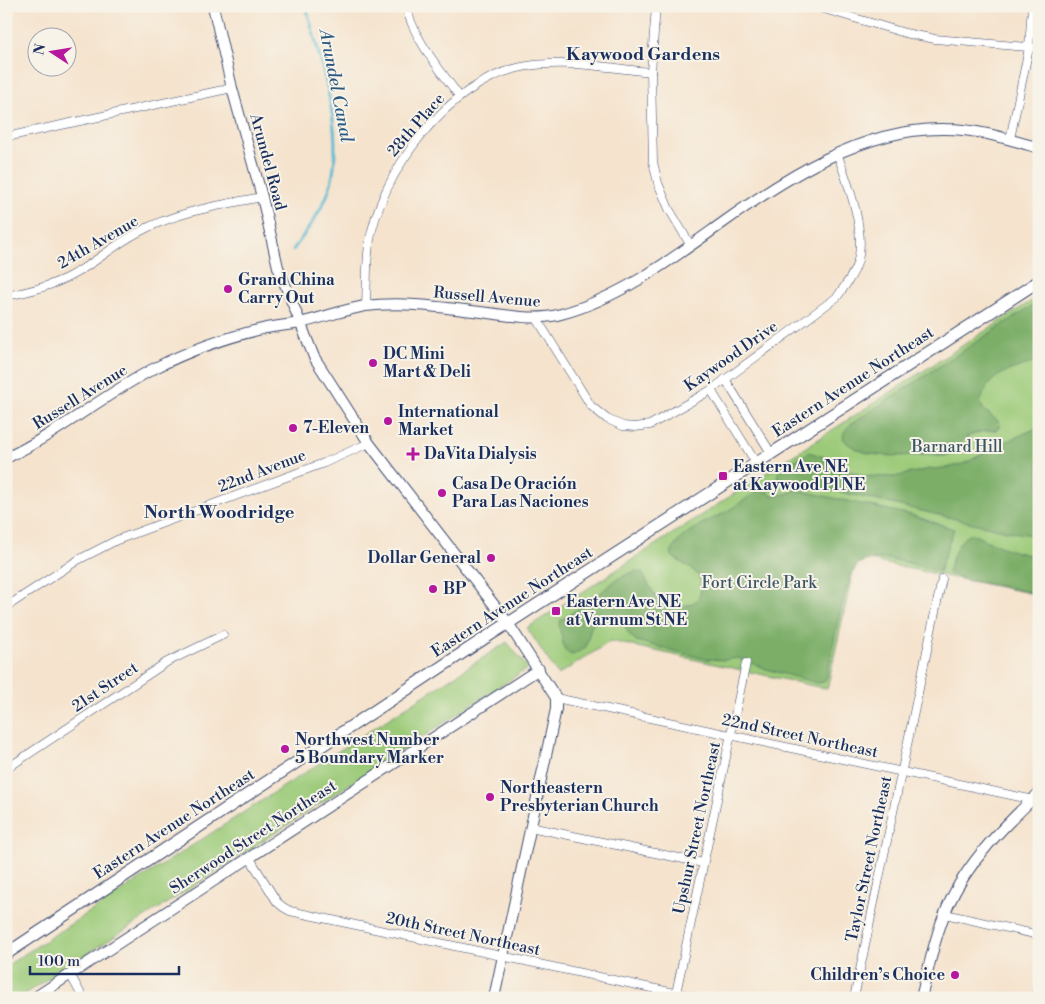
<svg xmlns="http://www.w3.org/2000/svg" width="1045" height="1004" font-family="'Libre Bodoni',serif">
<rect width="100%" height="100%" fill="#f7f3e8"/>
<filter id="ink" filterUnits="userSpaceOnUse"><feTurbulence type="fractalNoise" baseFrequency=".02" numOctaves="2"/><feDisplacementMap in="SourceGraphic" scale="10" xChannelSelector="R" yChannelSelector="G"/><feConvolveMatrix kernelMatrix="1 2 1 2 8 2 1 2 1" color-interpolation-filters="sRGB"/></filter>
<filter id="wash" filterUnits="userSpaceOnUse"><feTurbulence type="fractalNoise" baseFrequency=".0096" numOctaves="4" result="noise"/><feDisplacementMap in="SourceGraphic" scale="20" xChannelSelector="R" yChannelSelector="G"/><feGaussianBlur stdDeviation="1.12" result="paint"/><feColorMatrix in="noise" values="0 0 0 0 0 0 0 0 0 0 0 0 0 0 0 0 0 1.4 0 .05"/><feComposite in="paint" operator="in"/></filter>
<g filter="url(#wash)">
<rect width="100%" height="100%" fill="#f5e3cd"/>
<!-- green -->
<g fill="#9bca78" stroke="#5b7c6b">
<path d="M1039 296V595C978 582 916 571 856 557L827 689 611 641 558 675 527 628Z"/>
<path d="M507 642 528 668 186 891 18 998H6V966Z"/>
</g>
<!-- forest -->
<g fill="#7cae68" stroke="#4c6e63">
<path d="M1039 301V362C1029 363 1001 372 994 379 987 385 983 394 980 403L984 410 999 422 1000 425 996 430C987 431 975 432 967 437 959 443 957 454 944 456 938 457 931 455 925 455 899 455 872 460 850 445 839 438 843 432 851 424Z"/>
<path d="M1039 427V536L1007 531 777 477 778 473 782 468 809 452 827 458 847 470 863 476 894 477 929 469 947 468 966 463 994 447Z"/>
<path d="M759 490 769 492 771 496 786 494 797 490 911 515 954 529 939 572C919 566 880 552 860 563 845 572 831 656 827 676L824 682 817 683 769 670 738 658 724 660 705 659 636 641 629 634 621 619 614 616H599L591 627 586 647 573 655C562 653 564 643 561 634 560 628 558 626 560 621L599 594 617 579 635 571 642 573 656 597C668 606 694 612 700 594 701 589 702 583 700 579 695 568 682 564 673 557L671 555C677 533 705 523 722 514 735 507 747 498 759 490Z"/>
<path d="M972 534C987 541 1024 558 1039 555V594L966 580 948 573C952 560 957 537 972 534Z"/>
</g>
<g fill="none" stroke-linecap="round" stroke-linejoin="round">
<!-- stream -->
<path stroke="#55bad3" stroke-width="3" d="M293 250C305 233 318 217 326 198 350 143 320 62 306 6"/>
</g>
</g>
<g filter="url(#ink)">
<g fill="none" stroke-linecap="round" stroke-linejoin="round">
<!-- minor casing -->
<g stroke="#3c4a6f" stroke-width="9">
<g id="minor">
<path d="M406 6C414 40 440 69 459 96"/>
<path d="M656 6 651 72 653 162 658 183 669 209 691 246"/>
<path d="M814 6 905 33 935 39 1039 48"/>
<path d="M6 137 232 88"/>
<path d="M1010 139 1029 48 1032 6"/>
<path d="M6 296C28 292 52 286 72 275 95 263 114 245 137 233 175 212 220 205 262 197"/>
<path d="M366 306C367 286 366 265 369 245 380 173 447 82 522 67 565 59 609 68 651 72"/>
<path d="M537 319 591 406 607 419 623 426 635 427 650 425 711 390 837 297C845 286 855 273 858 260 866 229 847 181 837 153"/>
<path d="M725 379 771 453"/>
<path d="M711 390 756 463"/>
<path d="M6 607 78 560 117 540 324 463 369 443"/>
<path d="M556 698 1039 801"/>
<path d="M6 769 167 662 223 635"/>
<path d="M530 827 703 863"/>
<path d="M249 857 277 902 283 907 290 911 698 998"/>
<path d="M945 914 1039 935"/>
<path d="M70 974 83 998"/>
<path d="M675 998 746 663"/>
<path d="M854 998 942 579"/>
<path d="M1035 998 1039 979"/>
</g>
</g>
<!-- tertiary casing -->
<g stroke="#3c4a6f" stroke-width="12">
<g id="tertiary">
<path d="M213 6 232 88 262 197 278 267 314 357 369 443 508 623 556 698V709L494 998"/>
<path d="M6 458C59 433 103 395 155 368 190 350 228 337 266 328 277 326 289 325 300 323 322 318 343 310 365 306 405 301 448 308 488 313 513 316 536 321 561 314 620 298 672 259 721 224 785 178 864 127 945 129 977 129 1008 139 1039 148"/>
<path d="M34 998 539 669"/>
<path d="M921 998C929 967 935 935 948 906 967 862 1005 825 1039 793"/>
</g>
</g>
<!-- secondary casing -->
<g stroke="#3c4a6f" stroke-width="13">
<path id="secondary" d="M6 954 479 642 1039 281"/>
</g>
<!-- minor -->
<use href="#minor" stroke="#fff" stroke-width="8"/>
<!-- tertiary -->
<use href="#tertiary" stroke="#fff" stroke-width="10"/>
<!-- secondary -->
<use href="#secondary" stroke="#fff" stroke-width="11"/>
</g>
</g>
<!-- markers -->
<g fill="#b5179e" stroke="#f7f3e8" stroke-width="2">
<circle cx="228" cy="289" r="5"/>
<circle cx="373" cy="363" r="5"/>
<circle cx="388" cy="421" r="5"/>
<circle cx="293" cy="428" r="5"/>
<path d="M410.5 446.5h5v5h5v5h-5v5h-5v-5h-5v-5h5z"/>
<rect x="718" y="471" width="10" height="10" rx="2.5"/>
<circle cx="442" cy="493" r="5"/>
<circle cx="491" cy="558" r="5"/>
<circle cx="433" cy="589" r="5"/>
<rect x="551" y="606" width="10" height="10" rx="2.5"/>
<circle cx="285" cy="749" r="5"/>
<circle cx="490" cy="797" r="5"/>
<circle cx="955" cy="975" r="5"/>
</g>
<g text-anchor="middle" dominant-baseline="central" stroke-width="4" stroke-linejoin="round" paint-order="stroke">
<!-- street labels -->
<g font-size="16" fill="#1b2f5e" stroke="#f7f3e8">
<text transform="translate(416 125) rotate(-49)">28th Place</text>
<text transform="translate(268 162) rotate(75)">Arundel Road</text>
<text transform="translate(98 242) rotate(-30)">24th Avenue</text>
<text transform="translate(487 297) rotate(5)">Russell Avenue</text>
<text transform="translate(731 356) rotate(-35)">Kaywood Drive</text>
<text transform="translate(853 382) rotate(-33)">Eastern Avenue Northeast</text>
<text transform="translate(80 397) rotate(-32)">Russell Avenue</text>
<text transform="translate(262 471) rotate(-21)">22nd Avenue</text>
<text transform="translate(512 602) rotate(-33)">Eastern Avenue Northeast</text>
<text transform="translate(105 687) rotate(-34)">21st Street</text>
<text transform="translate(800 736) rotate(12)">22nd Street Northeast</text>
<text transform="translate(174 824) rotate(-33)">Eastern Avenue Northeast</text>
<text transform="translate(697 828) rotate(-78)">Upshur Street Northeast</text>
<text transform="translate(253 837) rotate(-33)">Sherwood Street Northeast</text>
<text transform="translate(869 859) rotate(-78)">Taylor Street Northeast</text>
<text transform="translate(463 934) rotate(12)">20th Street Northeast</text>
</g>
<!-- poi labels -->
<g font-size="16" font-weight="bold" fill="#1b2f5e" stroke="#f7f3e8" text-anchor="start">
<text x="238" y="280">Grand China<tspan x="238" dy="18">Carry Out</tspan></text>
<text x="383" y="354">DC Mini<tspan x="383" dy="18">Mart &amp; Deli</tspan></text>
<text x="398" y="412">International<tspan x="398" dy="18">Market</tspan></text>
<text x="303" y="428">7-Eleven</text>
<text x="424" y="454">DaVita Dialysis</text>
<text x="733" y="467">Eastern Ave NE<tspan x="733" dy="18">at Kaywood Pl NE</tspan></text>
<text x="452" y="484">Casa De Oración<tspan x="452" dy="18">Para Las Naciones</tspan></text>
<text x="481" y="558" text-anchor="end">Dollar General</text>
<text x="443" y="589">BP</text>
<text x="566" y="602">Eastern Ave NE<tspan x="566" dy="18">at Varnum St NE</tspan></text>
<text x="295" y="740">Northwest Number<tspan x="295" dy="18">5 Boundary Marker</tspan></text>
<text x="500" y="788">Northeastern<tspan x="500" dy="18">Presbyterian Church</tspan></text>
<text x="945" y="975" text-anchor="end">Children’s Choice</text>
</g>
<!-- park labels -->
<g font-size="16" fill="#3b5664" stroke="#f7f3e8">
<text x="957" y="447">Barnard Hill</text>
<text x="759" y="583">Fort Circle Park</text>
</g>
<!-- neighbourhood labels -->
<g font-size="18" font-weight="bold" fill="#1b2f5e" stroke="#f7f3e8">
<text x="643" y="54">Kaywood Gardens</text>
<text x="219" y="512">North Woodridge</text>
</g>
<!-- water labels -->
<g font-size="18" font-style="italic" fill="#2c5981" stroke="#f7f3e8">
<text transform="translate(336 86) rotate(79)">Arundel Canal</text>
</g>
</g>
<!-- margin -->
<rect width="1045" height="1004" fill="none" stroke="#f7f3e8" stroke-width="25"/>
<!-- north arrow -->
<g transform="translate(52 52) rotate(282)"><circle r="24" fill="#f7f3e8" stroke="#9fa5b1"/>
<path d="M0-4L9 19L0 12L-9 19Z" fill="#b5179e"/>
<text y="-8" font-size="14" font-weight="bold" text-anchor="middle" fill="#1b2f5e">N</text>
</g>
<!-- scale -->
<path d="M30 966v8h149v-8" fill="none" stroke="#1b2f5e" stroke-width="2.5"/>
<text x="38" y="966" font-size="15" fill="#1b2f5e" stroke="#f7f3e8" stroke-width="4" paint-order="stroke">100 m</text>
</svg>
